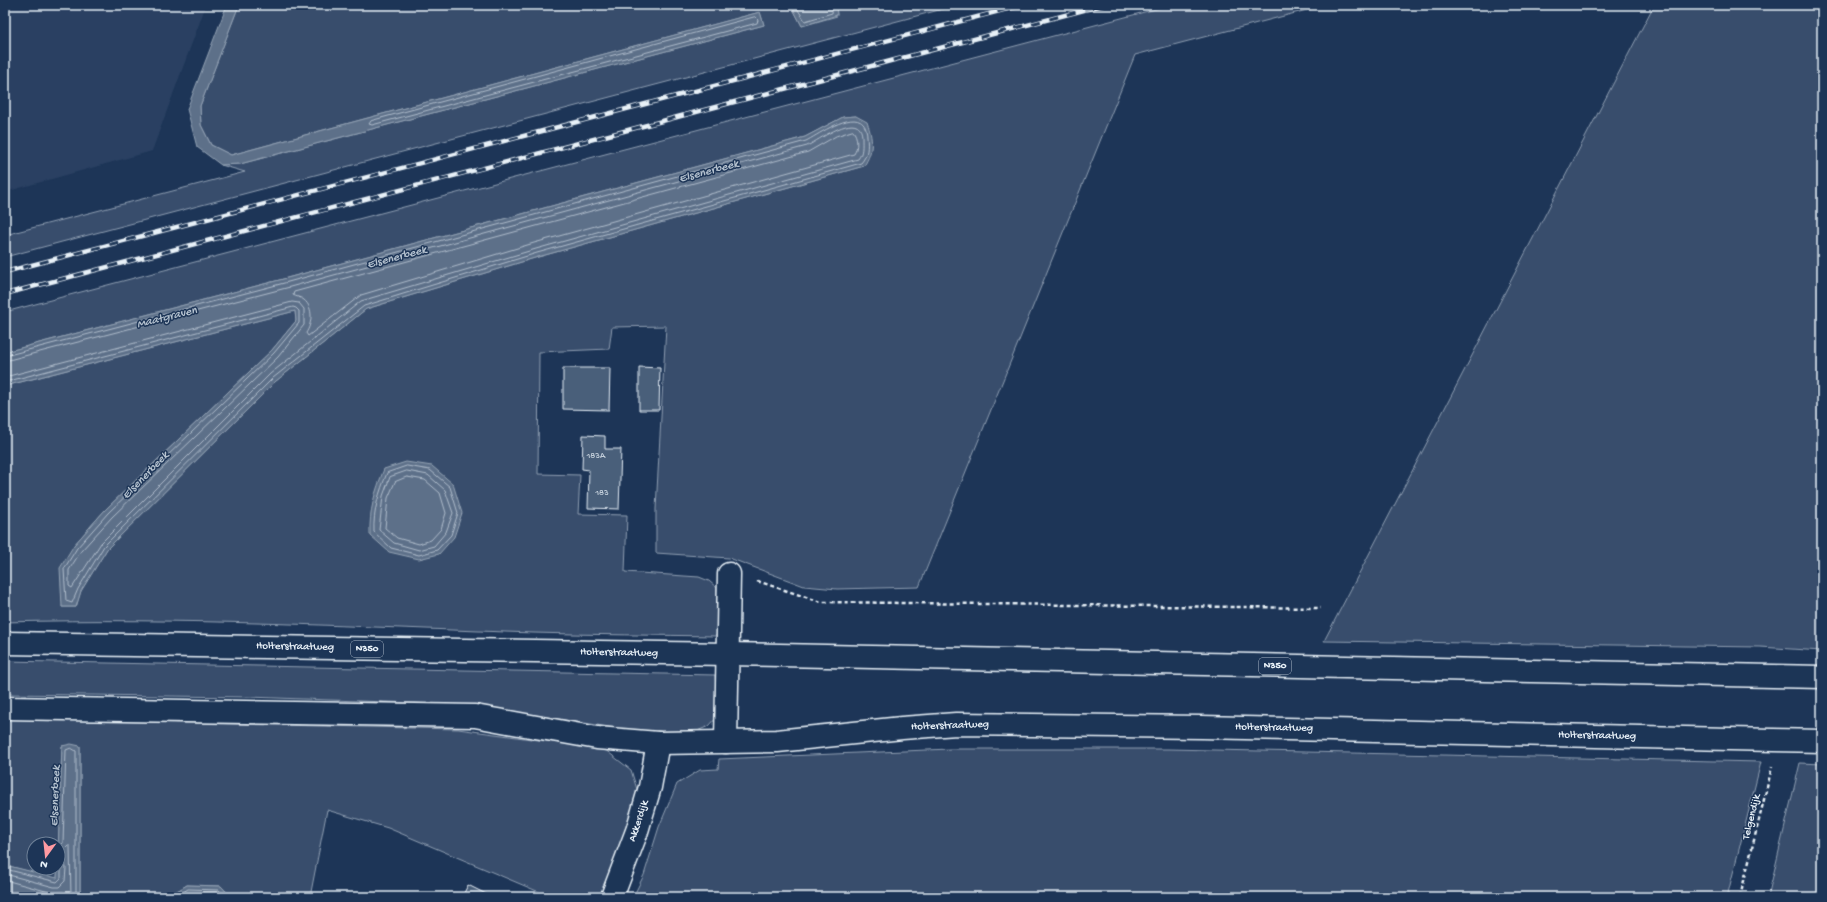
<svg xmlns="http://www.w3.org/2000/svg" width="1827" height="902" font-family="'Gochi Hand',sans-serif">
<rect width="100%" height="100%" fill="#1d3557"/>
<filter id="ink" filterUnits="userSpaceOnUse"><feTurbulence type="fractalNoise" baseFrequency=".025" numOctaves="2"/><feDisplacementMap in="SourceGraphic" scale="8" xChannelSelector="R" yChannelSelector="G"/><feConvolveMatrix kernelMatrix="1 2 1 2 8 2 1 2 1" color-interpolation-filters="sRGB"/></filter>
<g filter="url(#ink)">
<!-- built -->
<path fill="#2a4162" d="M5 5H206L152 151 5 192Z"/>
<!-- green -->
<g fill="#374d6c" stroke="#909fb2">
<path d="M239 5H791L802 26 837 16 836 5H958L5 257V235L245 172 221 165 240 164 764 25 760 12 231 155 211 145 201 125 200 106Z"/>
<path d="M1171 5H1326L1135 55 919 587 837 589 804 586 729 558 656 553V509L666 326 612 327 609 349 539 352 538 474 580 475 578 514 627 515 625 572 699 577 709 581 717 588V636C656 635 595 635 534 633 358 627 182 617 5 622V386L295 311 296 321 272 350 105 510 74 545 62 607H76L81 591 107 549 276 381 366 309 538 257 864 166 856 116 843 117 805 137 287 278 5 352V312Z"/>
<path d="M1654 5H1822V651L1760 647 1324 641Z"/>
<path d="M5 661 715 675 718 716 709 726 690 734 656 733 622 729 471 705 248 697 5 694Z"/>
<path d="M5 719 458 729 604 749 631 770 639 796 629 829 600 897H551L388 828 327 810 310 897H231L221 886 187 885 167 897H80V746H62L58 857V844H34V868H58L57 879 5 865Z"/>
<path d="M950 749H1168L1761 762 1727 897H633L644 875 659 827 677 784 700 770 718 769 719 759Z"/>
<path d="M1800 763 1822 764V897H1768Z"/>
</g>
<!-- water -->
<g fill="#5d7089" stroke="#95a4b5">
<path d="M227 5H239L200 106 201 125 211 145 231 155 760 12 764 25 240 164 221 165 197 147 187 109Z"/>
<path d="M791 5H836L837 15 802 26Z"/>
<path d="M856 116 867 122C873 139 874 150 864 166L538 257 366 309 276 381 107 549 81 591 76 607H62L60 568 74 545 105 510 272 350 296 321 295 311 5 386V352L287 278 805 137 843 117Z"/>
<path d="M406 462 432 466 453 484 462 513 454 537 439 554 419 559 389 552 370 535C369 510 375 492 384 469Z"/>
<path d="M71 744 80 746V897H5V865L57 878 62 746Z"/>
<path d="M187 885 221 886 231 897H167Z"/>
</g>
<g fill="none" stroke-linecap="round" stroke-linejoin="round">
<!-- shore -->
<g stroke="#b0bdcc" stroke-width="1">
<path d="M795 5 805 21 832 13 833 5"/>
<path d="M755 17 758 20 757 23 372 125 369 124 371 121Z"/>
<path d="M853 131C858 136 858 148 854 154L534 243 361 295 308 336 306 333C312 324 314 308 304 300 301 297 296 297 293 295L294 292 808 152 836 136Z"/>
<path d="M5 356 288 282 806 141C820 134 866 100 867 137 868 147 868 155 861 163L537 253 364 306 273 378 104 546 78 589 72 603 66 601 64 569 77 548 108 513 274 353 299 323V311L296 308 293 307 5 382"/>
<path d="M5 361 290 287 807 146C818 141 862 107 862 138 862 146 863 153 858 159L536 249 361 301 270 374 101 543 72 588 69 586V570L81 551 112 517 278 357 304 325V309L299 303 292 302 5 377"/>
<path d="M407 466 430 470 450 487 458 513 451 535 437 550 419 555 391 548 374 532C373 511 379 493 387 473Z"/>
<path d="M407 471 428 475 445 490 453 513 446 532 434 546 419 550 394 543 379 530 383 496 390 477Z"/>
<path d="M407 477 425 480 440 493 446 513 441 529 431 540 419 544 397 538 385 528 388 498 395 482Z"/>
<path d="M58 848 63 843 66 750 71 748 76 751V897"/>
<path d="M58 853 63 851 68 846H70L71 897"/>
<path d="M5 869 57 882 61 878V868L58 864"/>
<path d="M5 874 54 887H59L65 881 66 868 64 862 58 859"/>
<path d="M5 880 53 893 63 892 65 897"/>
<path d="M175 897 188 889 219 890 225 897"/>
</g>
</g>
<!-- building -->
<g fill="#495e7a" stroke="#e8f1f8">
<path d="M639 367 660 368 659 410H639Z"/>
<path d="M563 368H610L609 410 563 409Z"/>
<path d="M583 435 605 436V449H621L619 509 588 508 589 470 582 469Z"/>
<path d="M468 885 492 897H462Z"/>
</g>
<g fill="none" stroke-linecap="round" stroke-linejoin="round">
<!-- minor casing -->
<g stroke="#e8f1f8" stroke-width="25">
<g id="minor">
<path d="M5 708 475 716 597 738 658 743 777 741 902 728 956 724 1202 727 1822 741"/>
<path d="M726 742 729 574"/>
<path d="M612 897 637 831 650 787 658 743"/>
</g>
</g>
<!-- major casing -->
<g stroke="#e8f1f8" stroke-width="25">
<path id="major" d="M5 643 728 654 1822 677"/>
</g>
<!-- path -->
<g stroke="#e8f1f8" stroke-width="2.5" stroke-dasharray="4 3" stroke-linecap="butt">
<path d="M757 581 821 602 1321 608"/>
<path d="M1740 897 1772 767"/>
</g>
<!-- minor -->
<use href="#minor" stroke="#1d3557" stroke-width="22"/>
<!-- major -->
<use href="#major" stroke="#1d3557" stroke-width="22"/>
<!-- rail casing -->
<g stroke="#e8f1f8" stroke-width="4.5">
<g id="rail">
<path d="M5 272 1023 5"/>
<path d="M5 294 1103 5"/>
</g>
</g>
<!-- rail -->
<use href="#rail" stroke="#1d3557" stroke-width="3" stroke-dasharray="9" stroke-linecap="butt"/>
</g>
</g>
<g text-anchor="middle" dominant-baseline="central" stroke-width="3" stroke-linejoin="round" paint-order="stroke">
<!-- number labels -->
<g font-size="9" fill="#c0ccd8">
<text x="596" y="456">183A</text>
<text x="602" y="493">183</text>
</g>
<!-- shield labels -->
<g fill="#1d3557" stroke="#abb9c8" stroke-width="1">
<rect x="351" y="641" width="32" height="16" rx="3"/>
<rect x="1259" y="658" width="32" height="16" rx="3"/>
</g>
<g font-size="10" font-weight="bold" fill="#e8f1f8">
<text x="367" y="649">N350</text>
<text x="1275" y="666">N350</text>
</g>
<!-- street labels -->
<g font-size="11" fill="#e8f1f8" stroke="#1d3557">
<text transform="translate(295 647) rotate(1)">Holterstraatweg</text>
<text transform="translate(619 653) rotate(1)">Holterstraatweg</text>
<text transform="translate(950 726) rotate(-2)">Holterstraatweg</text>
<text transform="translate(1274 728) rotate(1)">Holterstraatweg</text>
<text transform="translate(1597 736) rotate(1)">Holterstraatweg</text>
<text transform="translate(1752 817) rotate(-76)">Telgendijk</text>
<text transform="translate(639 821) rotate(-72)">Akkerdijk</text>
</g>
<!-- water labels -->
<g font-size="12" font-style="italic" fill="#b7c4d1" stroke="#1d3557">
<text transform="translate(709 172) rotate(-15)">Elsenerbeek</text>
<text transform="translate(397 258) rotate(-15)">Elsenerbeek</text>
<text transform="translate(167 318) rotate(-14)">Maatgraven</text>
<text transform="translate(146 476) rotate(-46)">Elsenerbeek</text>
<text transform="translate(56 796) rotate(-88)">Elsenerbeek</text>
</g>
</g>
<!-- margin -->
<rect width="1827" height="902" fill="none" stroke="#1d3557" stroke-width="20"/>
<rect x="10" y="10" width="1807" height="882" fill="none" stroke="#e8f1f8" stroke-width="1.5" filter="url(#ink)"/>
<!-- north arrow -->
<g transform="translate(46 856) rotate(195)"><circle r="19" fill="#1d3557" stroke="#6e8097"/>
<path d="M0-3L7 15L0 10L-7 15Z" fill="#ff9aa2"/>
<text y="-6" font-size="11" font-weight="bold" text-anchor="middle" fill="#e8f1f8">N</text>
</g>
</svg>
